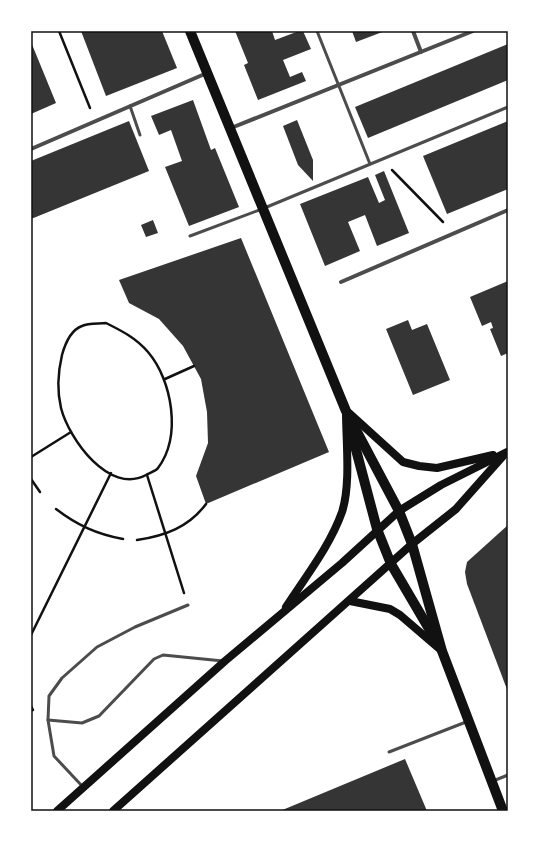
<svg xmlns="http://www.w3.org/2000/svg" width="539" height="842" font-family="'Public Sans',sans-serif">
<rect width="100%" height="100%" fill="#fff"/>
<!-- building -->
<g fill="#353535">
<path d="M81 31H162L177 68 106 96Z"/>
<path d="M235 31H272L275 40 299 31H303L311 49 283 60 290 77 302 72 306 81 258 100 244 65 248 63Z"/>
<path d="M352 31H385L356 42Z"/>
<path d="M31 42 56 103 31 114Z"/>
<path d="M508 44V80L368 138 355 107Z"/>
<path d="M193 100 211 150 215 148 239 207 189 226 165 167 182 161 171 130 159 135 151 116Z"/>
<path d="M297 120 313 160V181L298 165 283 126Z"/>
<path d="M129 121 149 171 31 219V161Z"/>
<path d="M508 121V189L447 214 423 156Z"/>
<path d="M384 171 409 233 377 246 365 215 348 222 360 251 325 266 300 204 368 177 379 203 385 200 375 175Z"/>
<path d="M153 220 158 233 146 237 141 225Z"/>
<path d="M241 238 329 452 206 504 196 476 208 443 207 412 201 379 183 346 159 319 129 303 119 280Z"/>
<path d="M508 281V353L501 356 490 329 493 328 491 322 482 326 470 297Z"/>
<path d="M408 320 412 330 427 324 450 380 413 395 386 329Z"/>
<path d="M508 525V692L467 584 465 572 467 562Z"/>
<path d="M405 759 427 811H280Z"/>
</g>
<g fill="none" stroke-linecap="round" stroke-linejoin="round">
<!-- path -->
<g stroke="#111" stroke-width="2.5">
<path d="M59 31 90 108"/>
<path d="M392 170 443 222"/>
<path d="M106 323C122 331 136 338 148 352 172 380 182 436 158 468 156 471 149 473 146 475 109 495 69 439 61 408 57 391 58 372 62 355 65 344 71 330 82 326 89 323 99 324 106 323Z"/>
<path d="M165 379 194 366"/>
<path d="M31 457 71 432"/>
<path d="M147 475 184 593"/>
<path d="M31 479 40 492"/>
<path d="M56 509C77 525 96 534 123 539"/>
<path d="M137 540C165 536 189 527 206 504"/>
<path d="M31 635 111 473"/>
<path d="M31 706 33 710 31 711"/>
</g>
<!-- service -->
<g stroke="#4c4c4c" stroke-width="3">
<path d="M317 31 370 164"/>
<path d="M130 106 140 135"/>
<path d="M190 236 262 209 508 107"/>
<path d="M48 720 82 723 99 716 154 659 163 655 223 661"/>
<path d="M389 752 466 722"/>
<path d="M493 781 508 775"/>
<path d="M83 787 54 756 48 720 49 696 62 678 97 647 135 627 188 605"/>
</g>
<!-- minor -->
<g stroke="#4c4c4c" stroke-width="4">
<path d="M413 31 421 52"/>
<path d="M231 128 473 31"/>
<path d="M31 149 207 73"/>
<path d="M341 282 508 210"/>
</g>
<!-- secondary -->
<g stroke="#111" stroke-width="8">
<path d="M349 413 403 462 419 466 437 468 493 455"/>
<path d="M350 601 390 609 400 615 442 651"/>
<path d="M286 607C306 576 330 546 342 512 351 484 346 442 346 412"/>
<path d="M57 811 225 661 342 563 399 511 441 485 507 452"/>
<path d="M113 811 412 544 456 509 503 456"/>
</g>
<!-- primary -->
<g stroke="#111" stroke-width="10">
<path d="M190 31 346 411 399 511 412 544 442 651 503 811"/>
<path d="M350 427 377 529 391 564 435 639"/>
</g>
</g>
<!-- border -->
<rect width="539" height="842" fill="none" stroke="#ffffff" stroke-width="64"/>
<rect x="32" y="32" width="475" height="778" fill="none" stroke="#111" stroke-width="1.5"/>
</svg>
